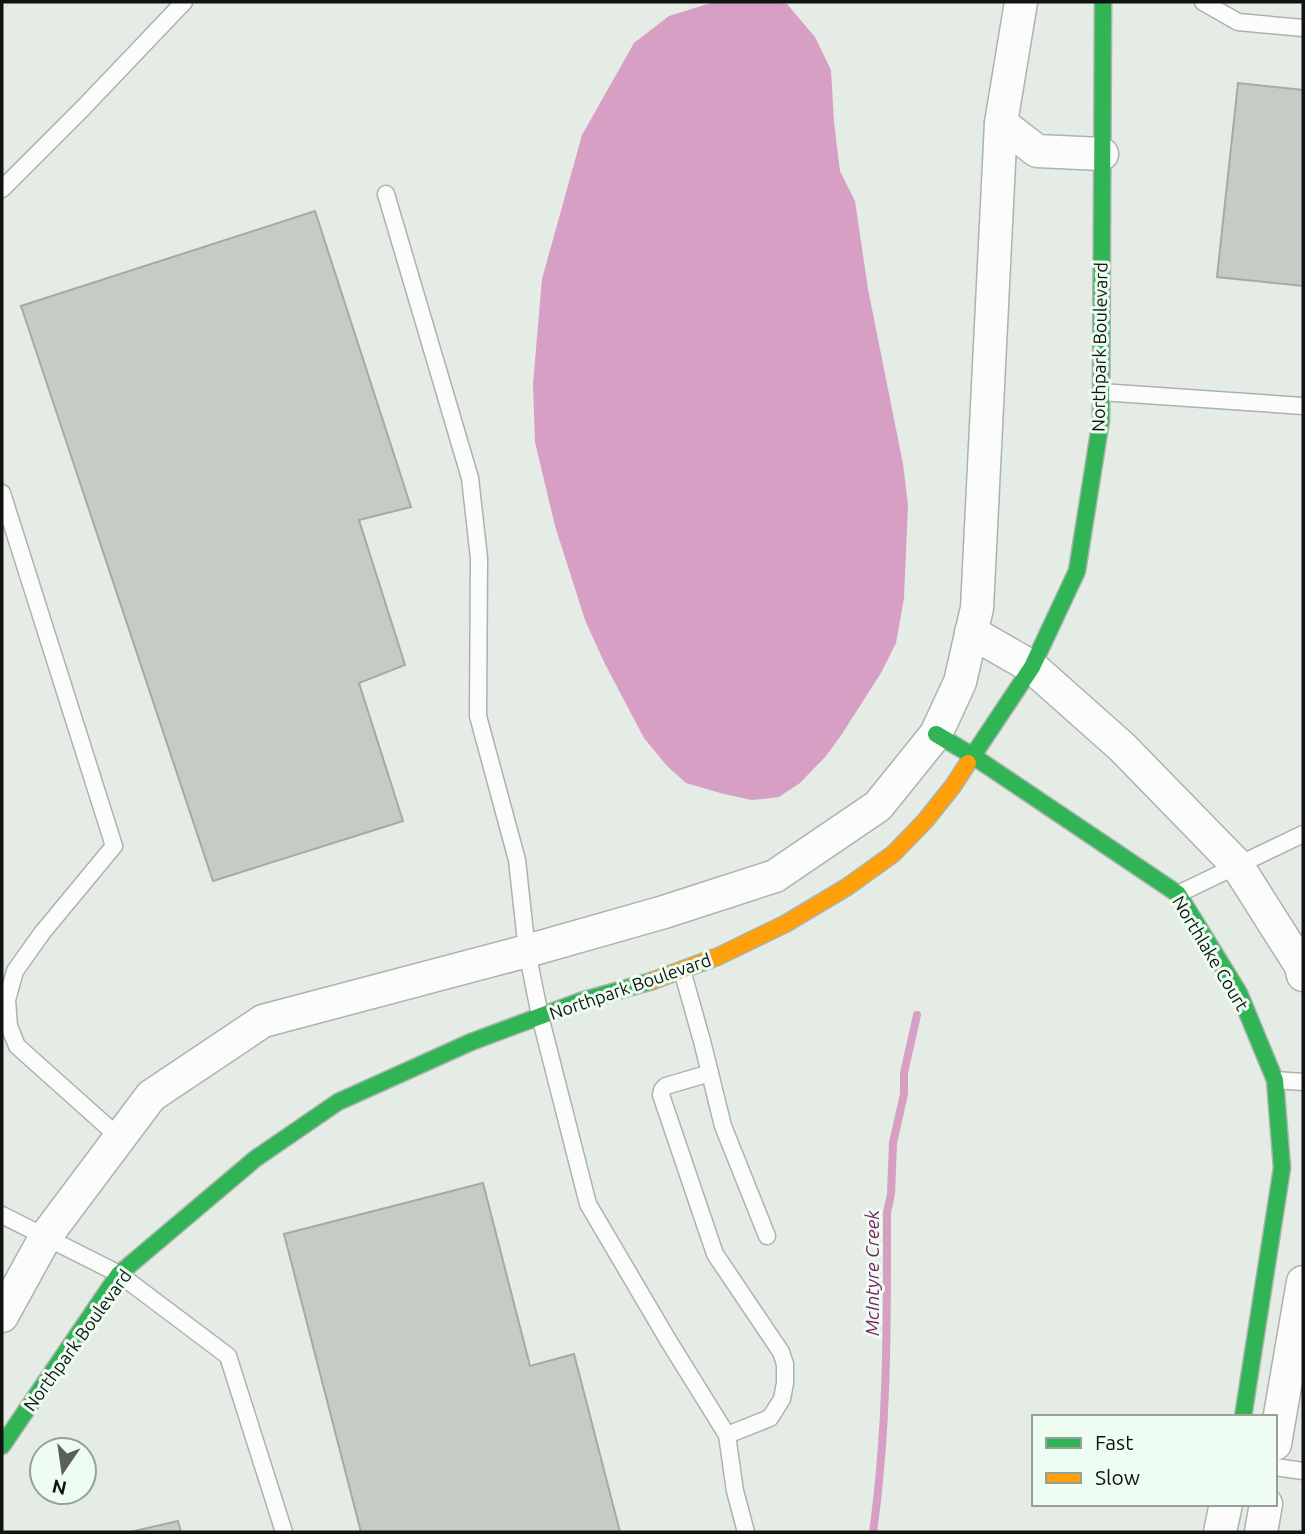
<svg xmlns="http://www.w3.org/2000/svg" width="1305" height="1534" font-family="Ubuntu,sans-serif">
<rect width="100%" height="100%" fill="#e4ece5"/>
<!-- water -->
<path fill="#d79fc3" d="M714 2H777L787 4 815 37 831 70 834 122 840 171 855 201 868 289 903 464 908 505 904 598 896 643 881 673 842 734 826 756 800 783 779 797 752 800 724 794 686 783 667 766 644 738 604 662 585 620 555 526 535 442 533 384 542 279 582 135 634 43 669 16Z"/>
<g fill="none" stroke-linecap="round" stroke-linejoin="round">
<!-- stream -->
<path stroke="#d79fc3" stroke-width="8" d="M873 1532C888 1426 887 1320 887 1213L891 1194 893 1143 904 1094V1073L917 1015"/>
</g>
<!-- building -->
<g fill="#c5ccc6" stroke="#a4aba6" stroke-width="2">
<path d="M1238 83 1303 90V286L1217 277Z"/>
<path d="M315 211 411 507 359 520 405 665 359 683 403 821 213 881 21 306Z"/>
<path d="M483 1183 530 1366 574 1354 620 1532H361L284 1234Z"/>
<path d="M178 1521 181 1532H130Z"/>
</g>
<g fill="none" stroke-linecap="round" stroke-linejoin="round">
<!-- lane casing -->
<g stroke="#acb3ad" stroke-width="19">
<g id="lane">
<path d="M1203 2 1238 22 1303 28"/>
<path d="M2 189 83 108 184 2"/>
<path d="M386 194 470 478 479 558 478 716 517 860 527 951 540 1016 588 1204 668 1340 727 1435"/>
<path d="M1101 392 1303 406"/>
<path d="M2 493 114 846 42 933 15 971 7 1000 9 1026 17 1046 120 1138"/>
<path d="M1178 894 1303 834"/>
<path d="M682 970 702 1041 723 1126 767 1236"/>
<path d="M710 1073 666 1086 662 1090 661 1095 715 1254 781 1352 785 1364V1383L782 1399 770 1418 727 1435 735 1491 746 1532"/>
<path d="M1275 1080 1303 1082"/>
<path d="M2 1215 119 1274 228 1356 284 1532"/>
<path d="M1275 1467 1303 1471"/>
</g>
</g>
<!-- street casing -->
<g stroke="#acb3ad" stroke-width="35">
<g id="street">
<path d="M1001 123 1037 151 1102 154"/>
<path d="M971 632 1032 667 1122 747 1237 865 1301 966 1303 975"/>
<path d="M2 1316 46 1236 151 1096 263 1021 527 951 664 912 775 876 878 806 936 734 960 682 977 608 1001 123 1021 2"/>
<path d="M1275 1444 1303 1282"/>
<path d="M1220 1532 1226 1504"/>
<path d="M1261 1532 1266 1504"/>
</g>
</g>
<!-- fast casing -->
<g stroke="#acb3ad" stroke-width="19">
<g id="fast">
<path d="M936 734 973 756 1178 894 1239 993 1275 1080 1282 1168 1243 1417"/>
<path d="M968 763 1032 667 1077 571 1101 420 1103 2"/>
<path d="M2 1446 119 1274 255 1159 338 1102 471 1042 581 1001 652 981"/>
</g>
</g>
<!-- slow casing -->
<g stroke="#acb3ad" stroke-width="19">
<path id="slow" d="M652 981 719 956 785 924 847 887 893 854 925 821 953 786 968 763"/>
</g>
<!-- lane -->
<use href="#lane" stroke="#fbfcfb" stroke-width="16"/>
<!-- street -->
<use href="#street" stroke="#fbfcfb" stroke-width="32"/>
<!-- fast -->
<use href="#fast" stroke="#30b455" stroke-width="16"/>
<!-- slow -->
<use href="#slow" stroke="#ff9f0a" stroke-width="16"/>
</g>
<g text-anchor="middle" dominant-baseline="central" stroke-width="6" stroke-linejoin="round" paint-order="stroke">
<!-- street labels -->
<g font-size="18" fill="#0f1411" stroke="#eefdf1">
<text transform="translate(1099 347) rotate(-89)">Northpark Boulevard</text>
<text transform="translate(1211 953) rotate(59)">Northlake Court</text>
<text transform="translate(630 986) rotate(-19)">Northpark Boulevard</text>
<text transform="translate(77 1340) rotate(-54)">Northpark Boulevard</text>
</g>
<!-- water labels -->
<g font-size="19" font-style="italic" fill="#7e1b63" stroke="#eefdf1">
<text transform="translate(872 1273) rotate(-90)">McIntyre Creek</text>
</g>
</g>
<!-- border -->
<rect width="1305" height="1534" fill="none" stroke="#0f1411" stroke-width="7"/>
<!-- legend -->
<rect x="1032" y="1415" width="245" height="91" fill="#eefdf1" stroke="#95a097" stroke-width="2"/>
<rect x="1046" y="1438" width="35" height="10" fill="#30b455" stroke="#95a097" stroke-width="2"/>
<text x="1095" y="1450" font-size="21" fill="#0f1411">Fast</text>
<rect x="1046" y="1473" width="35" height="10" fill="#ff9f0a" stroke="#95a097" stroke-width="2"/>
<text x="1095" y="1485" font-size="21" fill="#0f1411">Slow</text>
<!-- north arrow -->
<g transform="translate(63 1471) rotate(193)"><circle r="33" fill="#eefdf1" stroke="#95a097" stroke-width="2"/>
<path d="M0-5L12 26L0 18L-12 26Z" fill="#5a605b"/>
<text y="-10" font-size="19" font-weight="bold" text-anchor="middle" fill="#0f1411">N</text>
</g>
</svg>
